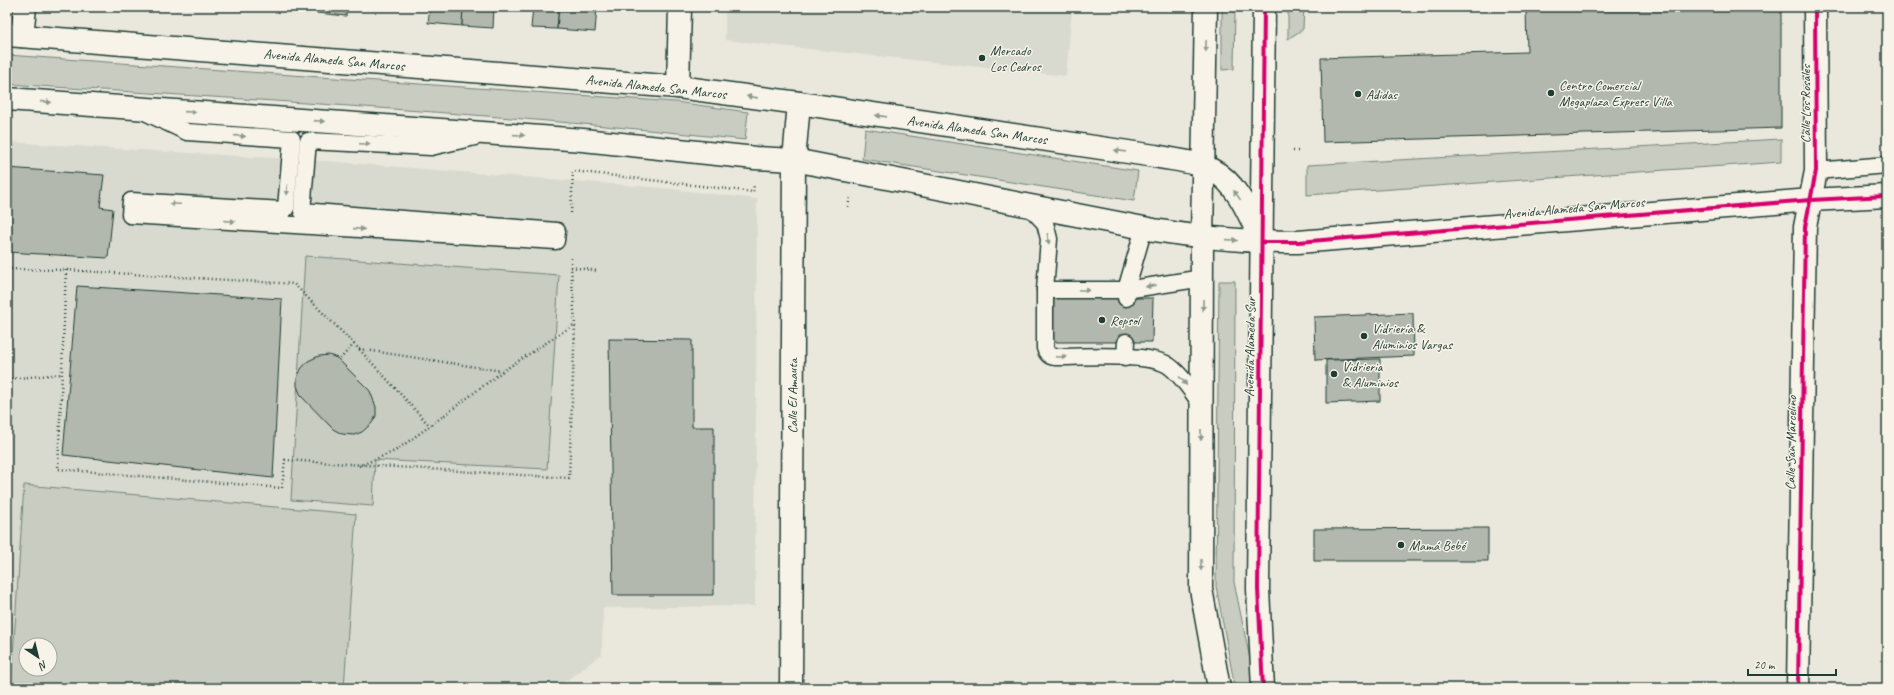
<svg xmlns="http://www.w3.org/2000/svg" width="1894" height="695" font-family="Caveat,sans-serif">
<rect width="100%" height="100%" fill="#eae8dd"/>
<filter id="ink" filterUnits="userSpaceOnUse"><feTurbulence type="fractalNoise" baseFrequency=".025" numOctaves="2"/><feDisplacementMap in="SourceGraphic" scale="8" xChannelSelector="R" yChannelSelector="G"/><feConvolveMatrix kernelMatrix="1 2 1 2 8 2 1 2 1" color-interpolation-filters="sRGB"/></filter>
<g filter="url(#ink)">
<!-- built -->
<g fill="#d9dacf" fill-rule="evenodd">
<path d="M725 7H1165V12L1072 11 1066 76 725 40Z"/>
<path d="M7 142 326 161 663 188 757 199 755 606 603 608 602 654 557 688H7ZM26 645H50V669H26Z"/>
</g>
<!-- green -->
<g fill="#c8ccc1" stroke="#74847a" fill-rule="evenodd">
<path d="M1222 7H1235L1234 69 1222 70Z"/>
<path d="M1288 7H1304L1303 29 1288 39Z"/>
<path d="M7 55 676 102 748 112 745 140C500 113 253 100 7 84Z"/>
<path d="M865 129 1138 171 1134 201 862 159Z"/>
<path d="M1781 139V162L1307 195V165Z"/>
<path d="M305 256 559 275 547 469 375 460 373 506 291 500Z"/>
<path d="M1219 281H1235L1234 582 1256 688H1235L1216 586Z"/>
<path d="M24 485 356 514 344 688H11ZM26 645H50V669H26Z"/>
</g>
<!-- building -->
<g fill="#b2b8ae" stroke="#1f3d34">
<path d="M317 7H347L346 16 317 13Z"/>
<path d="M430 7H463L462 26 428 23Z"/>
<path d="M463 7H494L493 28 462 26Z"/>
<path d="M533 7H559L557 29 531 28Z"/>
<path d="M559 7H597L595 32 557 29Z"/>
<path d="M1526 7H1781V128L1323 142 1321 58 1527 52Z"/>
<path d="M7 168 104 175 100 207 113 209 108 258 7 252Z"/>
<path d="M77 286 282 299 273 478 63 455Z"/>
<path d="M1053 298H1153L1152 342H1052Z"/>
<path d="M1413 313 1414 356 1315 360 1314 317Z"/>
<path d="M609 339 692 340V427H714V595H613Z"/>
<path d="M329 355 337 358 370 391 376 407V416L372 423 362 432 354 435 342 434 333 429 301 396 297 386V378L301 369 308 361 319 356Z"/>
<path d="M1380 359V401L1326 403V360Z"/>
<path d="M1488 528V561H1314V529Z"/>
</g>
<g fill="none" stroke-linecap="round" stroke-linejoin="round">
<!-- lane casing -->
<g stroke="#1f3d34" stroke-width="19">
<g id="lane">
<path d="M145 112 187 132 292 139 286 208 284 210 131 201 130 215 556 241 557 231 302 211 308 141 431 147 475 137"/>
<path d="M1816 171 1887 165"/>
<path d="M1029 206 1045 223 1049 239 1045 290V348C1047 354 1049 356 1055 357 1082 357 1144 353 1166 364 1179 371 1192 392 1201 404"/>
<path d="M1045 290H1126L1203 278"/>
<path d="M1126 298V290L1144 228"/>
<path d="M1125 358 1126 342"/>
</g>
</g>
<!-- street casing -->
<g stroke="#1f3d34" stroke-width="25">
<g id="street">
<path d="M22 36 25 7"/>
<path d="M678 87 680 7"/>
<path d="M791 688 794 160 799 103"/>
<path d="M1798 688 1805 227 1816 171 1815 7"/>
</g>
</g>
<!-- secondary casing -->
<g stroke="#1f3d34" stroke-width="25">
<g id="secondary">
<path d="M1206 7 1202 238 1201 589 1219 688"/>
<path d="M7 35 678 87 799 103 1155 156C1173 160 1196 161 1212 170 1238 183 1250 217 1262 242"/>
<path d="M7 99 583 140 755 158 794 160 1154 230C1202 238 1249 242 1298 242L1811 200 1887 196"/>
<path d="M1263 688 1258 589 1264 7"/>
</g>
</g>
<!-- path -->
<g stroke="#1f3d34" stroke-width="2.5" stroke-dasharray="1 3" stroke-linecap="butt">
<path d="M1293 151H1298"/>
<path d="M848 207 850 197"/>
<path d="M571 213 573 171 753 192 754 184"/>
<path d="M571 258V267"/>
<path d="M7 269 66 270 294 284 359 349 430 426"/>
<path d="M66 270 58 469 282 488 285 460 569 478 575 324 571 267 598 271"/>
<path d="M359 349 502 371"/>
<path d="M340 359 354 344"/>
<path d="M7 379 62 374"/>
<path d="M359 466 395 451 430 426 503 371 575 324"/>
</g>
<!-- lane -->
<use href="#lane" stroke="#f7f3e8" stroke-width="16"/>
<!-- street -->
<use href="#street" stroke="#f7f3e8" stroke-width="22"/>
<!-- secondary -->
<use href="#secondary" stroke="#f7f3e8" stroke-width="22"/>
<!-- cycleway casing -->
<g stroke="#f7f3e8" stroke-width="6">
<g id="cycleway">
<path d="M1262 242H1298L1811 200 1887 196"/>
<path d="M1263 688 1258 589 1264 7"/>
<path d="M1798 688 1805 227 1816 171 1815 7"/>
</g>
</g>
<!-- cycleway -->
<use href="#cycleway" stroke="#d6006c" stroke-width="4"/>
</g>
<!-- one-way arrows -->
<defs><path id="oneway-solid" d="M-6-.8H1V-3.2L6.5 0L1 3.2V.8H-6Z"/></defs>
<g fill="#8b988e">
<use href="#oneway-solid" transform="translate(1206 46) rotate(91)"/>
<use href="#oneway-solid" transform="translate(752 97) rotate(-172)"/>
<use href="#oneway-solid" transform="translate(46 102) rotate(4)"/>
<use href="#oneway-solid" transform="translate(190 112) rotate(4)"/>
<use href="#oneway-solid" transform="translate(881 116) rotate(-172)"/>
<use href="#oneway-solid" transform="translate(319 121) rotate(4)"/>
<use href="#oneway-solid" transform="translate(519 135) rotate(4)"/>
<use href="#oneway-solid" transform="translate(240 136) rotate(4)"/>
<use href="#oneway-solid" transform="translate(365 144) rotate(3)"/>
<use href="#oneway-solid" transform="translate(1120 151) rotate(-172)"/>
<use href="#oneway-solid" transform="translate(287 190) rotate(96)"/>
<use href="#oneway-solid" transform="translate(1237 195) rotate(-126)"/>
<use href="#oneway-solid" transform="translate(175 204) rotate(-177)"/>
<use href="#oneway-solid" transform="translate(230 221) rotate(4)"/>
<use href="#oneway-solid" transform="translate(359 229) rotate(4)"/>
<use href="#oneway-solid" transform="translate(1048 239) rotate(84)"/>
<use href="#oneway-solid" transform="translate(1232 240) rotate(4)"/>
<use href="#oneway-solid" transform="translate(1151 286) rotate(171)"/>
<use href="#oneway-solid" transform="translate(1084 290)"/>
<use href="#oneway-solid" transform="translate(1203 305) rotate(91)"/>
<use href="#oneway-solid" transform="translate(1061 357) rotate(2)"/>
<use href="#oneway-solid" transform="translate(1183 381) rotate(49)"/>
<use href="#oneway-solid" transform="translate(1201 435) rotate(90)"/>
<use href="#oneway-solid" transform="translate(1201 565) rotate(90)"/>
</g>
</g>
<!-- markers -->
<g fill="#1f3d34" stroke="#f7f3e8" stroke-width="1.5">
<circle cx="982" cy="58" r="4"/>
<circle cx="1551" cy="93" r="4"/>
<circle cx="1358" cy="94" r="4"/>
<circle cx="1102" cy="320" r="4"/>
<circle cx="1364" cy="336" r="4"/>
<circle cx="1334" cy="374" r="4"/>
<circle cx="1401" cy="545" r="4"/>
</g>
<g text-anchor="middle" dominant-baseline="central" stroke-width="3" stroke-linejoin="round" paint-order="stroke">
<!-- poi labels -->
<g font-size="14" fill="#1f3d34" stroke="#f7f3e8" text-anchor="start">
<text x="990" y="50">Mercado<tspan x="990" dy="16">Los Cedros</tspan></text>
<text x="1559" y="85">Centro Comercial<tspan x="1559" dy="16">Megaplaza Express Villa</tspan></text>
<text x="1366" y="94">Adidas</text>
<text x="1110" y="320">Repsol</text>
<text x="1372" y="328">Vidriería &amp;<tspan x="1372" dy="16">Aluminios Vargas</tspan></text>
<text x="1342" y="366">Vidrieria<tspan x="1342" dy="16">&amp; Aluminios</tspan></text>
<text x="1409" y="545">Mamá Bebé</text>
</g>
<!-- street labels -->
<g font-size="14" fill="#1f3d34" stroke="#f7f3e8">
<text transform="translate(334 60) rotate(5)">Avenida Alameda San Marcos</text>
<text transform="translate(656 87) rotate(6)">Avenida Alameda San Marcos</text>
<text transform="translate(1805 104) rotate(-90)">Calle Los Rosales</text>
<text transform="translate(977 130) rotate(8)">Avenida Alameda San Marcos</text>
<text transform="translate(1574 208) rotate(-5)">Avenida Alameda San Marcos</text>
<text transform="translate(1250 347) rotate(-89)">Avenida Alameda Sur</text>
<text transform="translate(792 396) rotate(-90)">Calle El Amauta</text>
<text transform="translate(1791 443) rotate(-89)">Calle San Marcelino</text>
</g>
</g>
<!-- margin -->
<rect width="1894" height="695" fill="none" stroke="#f7f3e8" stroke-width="24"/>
<rect x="12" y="12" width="1870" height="671" fill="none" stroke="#1f3d34" stroke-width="1.5" filter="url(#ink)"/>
<!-- north arrow -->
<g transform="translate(38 657) rotate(145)"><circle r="19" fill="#f7f3e8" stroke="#a1aaa0"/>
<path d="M0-3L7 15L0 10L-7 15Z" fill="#1f3d34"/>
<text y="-6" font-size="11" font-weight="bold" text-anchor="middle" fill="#1f3d34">N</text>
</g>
<!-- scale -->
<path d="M1748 669v6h88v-6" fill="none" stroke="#1f3d34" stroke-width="2"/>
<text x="1754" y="669" font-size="12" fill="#1f3d34" stroke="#f7f3e8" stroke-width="3" paint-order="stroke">20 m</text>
</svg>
